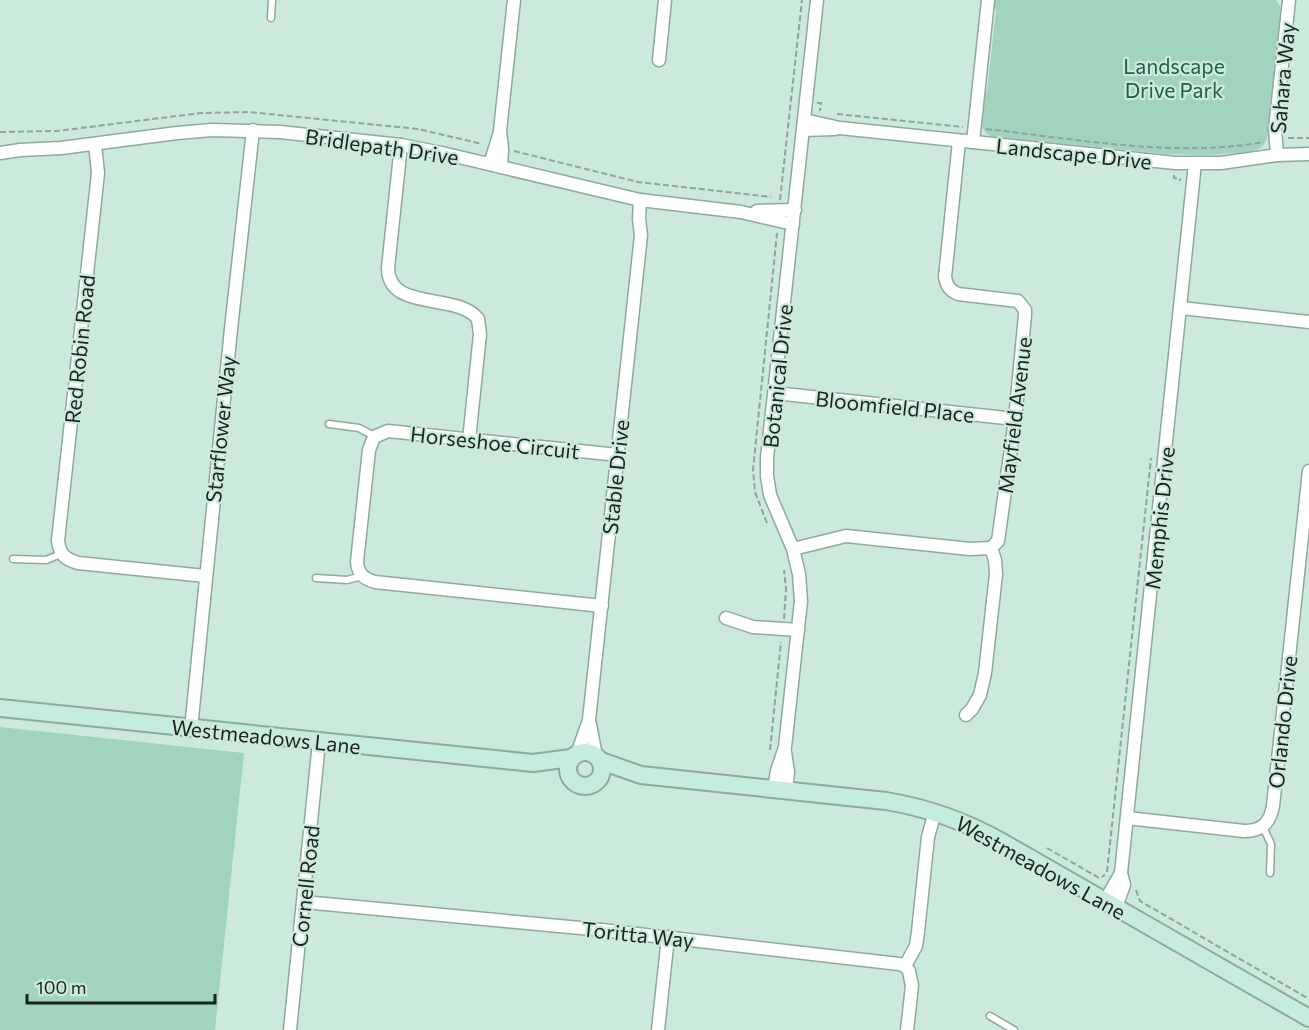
<svg xmlns="http://www.w3.org/2000/svg" width="1309" height="1030" font-family="Commissioner,sans-serif">
<rect width="100%" height="100%" fill="#cbeadb"/>
<!-- green -->
<g fill="#a2d4bd">
<path d="M993 0H1276L1280 6 1281 14 1268 134C1266 145 1261 149 1250 152L1207 155 1165 154 990 136C976 126 981 110 983 95L987 91 996 11 993 5Z"/>
<path d="M0 727 244 753 215 1030H0Z"/>
</g>
<g fill="none" stroke-linecap="round" stroke-linejoin="round">
<!-- lane casing -->
<g stroke="#8daa9c" stroke-width="9">
<g id="lane">
<path d="M271 18 272 0"/>
<path d="M329 424 359 428 374 436"/>
<path d="M13 559 46 560 61 554"/>
<path d="M316 578 347 580 362 576"/>
<path d="M1263 827 1271 844 1270 873"/>
<path d="M990 1016 1014 1030"/>
</g>
</g>
<!-- street casing -->
<g stroke="#8daa9c" stroke-width="15">
<g id="street">
<path d="M659 60 665 0"/>
<path d="M804 120 840 128 1175 163H1221L1277 155 1309 154"/>
<path d="M803 130 835 129"/>
<path d="M973 142 988 0"/>
<path d="M95 144 98 173 58 541C60 555 65 559 78 563L205 576"/>
<path d="M401 145 388 268C388 312 458 292 478 319L480 334 469 440"/>
<path d="M0 153 20 150 61 148 177 133 212 130 280 132 401 145 442 153 640 200 741 212 793 224"/>
<path d="M1277 155 1275 129 1289 0"/>
<path d="M490 164 500 132"/>
<path d="M501 167 502 149 500 131 514 0"/>
<path d="M757 211 795 210"/>
<path d="M1181 308 1309 322"/>
<path d="M775 393 1015 419"/>
<path d="M793 549 846 536 970 549 991 548 998 541 1015 419 1025 315V310L1018 301 958 294C949 290 947 286 945 277L959 141"/>
<path d="M602 606 375 582C364 579 358 574 357 562L369 450 374 437 388 431 618 455"/>
<path d="M726 618 753 627 798 630"/>
<path d="M966 715 972 709 980 695 985 673 996 574 995 560 991 548"/>
<path d="M590 724 596 756"/>
<path d="M191 729 231 329 253 130"/>
<path d="M785 752 788 772 786 790"/>
<path d="M577 754 589 720 641 235 639 219 640 200"/>
<path d="M774 789 777 771 785 747 801 601 799 574 793 549 770 495 767 476V458L817 0"/>
<path d="M1127 818 1244 831C1262 831 1270 823 1273 806L1309 471"/>
<path d="M1105 901 1121 873"/>
<path d="M304 902 602 930 899 964 905 966 909 971 912 986 907 1030"/>
<path d="M1116 907 1124 885 1121 873 1195 163"/>
<path d="M905 966 916 946 918 932 928 837 935 812"/>
<path d="M290 1030 319 742"/>
<path d="M658 1030 668 937"/>
</g>
</g>
<!-- secondary casing -->
<g stroke="#8daa9c" stroke-width="20">
<g id="secondary">
<path d="M0 708 533 763 571 758"/>
<circle cx="585" cy="769" r="17"/>
<path d="M601 761 641 775 886 801C928 808 965 821 1002 842L1309 1018"/>
</g>
</g>
<!-- path -->
<g stroke="#8ca499" stroke-width="2" stroke-dasharray="6 3" stroke-linecap="butt">
<path d="M817 103H821L820 111"/>
<path d="M837 114 963 127"/>
<path d="M986 129C1077 139 1175 158 1264 142"/>
<path d="M0 132 57 131 201 113 249 112 418 129 482 144"/>
<path d="M1288 138H1309"/>
<path d="M514 151 638 182 771 197"/>
<path d="M1174 175V178L1180 179V181"/>
<path d="M780 200 802 0"/>
<path d="M767 523 755 492 753 470 777 233"/>
<path d="M784 619 786 589 784 570"/>
<path d="M770 750 781 642"/>
<path d="M1047 848 1099 878 1105 875"/>
<path d="M1107 872 1151 458"/>
<path d="M1136 890 1140 901 1309 999"/>
</g>
<!-- lane -->
<use href="#lane" stroke="#fff" stroke-width="6"/>
<!-- street -->
<use href="#street" stroke="#fff" stroke-width="12"/>
<!-- secondary -->
<use href="#secondary" stroke="#c5ecde" stroke-width="16"/>
</g>
<g text-anchor="middle" dominant-baseline="central" stroke-width="4.5" stroke-linejoin="round" paint-order="stroke">
<!-- park labels -->
<g font-size="21" fill="#1f5e46" stroke="#cbeadb">
<text x="1174" y="65">Landscape<tspan x="1174" dy="24">Drive Park</tspan></text>
</g>
<!-- street labels -->
<g font-size="21" fill="#19241f" stroke="#cbeadb">
<text transform="translate(1282 78) rotate(-85)">Sahara Way</text>
<text transform="translate(382 146) rotate(8)">Bridlepath Drive</text>
<text transform="translate(1074 153) rotate(6)">Landscape Drive</text>
<text transform="translate(79 349) rotate(-84)">Red Robin Road</text>
<text transform="translate(777 376) rotate(-84)">Botanical Drive</text>
<text transform="translate(895 406) rotate(6)">Bloomfield Place</text>
<text transform="translate(1014 415) rotate(-83)">Mayfield Avenue</text>
<text transform="translate(220 429) rotate(-84)">Starflower Way</text>
<text transform="translate(495 442) rotate(6)">Horseshoe Circuit</text>
<text transform="translate(615 477) rotate(-84)">Stable Drive</text>
<text transform="translate(1159 518) rotate(-84)">Memphis Drive</text>
<text transform="translate(1282 722) rotate(-84)">Orlando Drive</text>
<text transform="translate(266 736) rotate(6)">Westmeadows Lane</text>
<text transform="translate(1041 867) rotate(29)">Westmeadows Lane</text>
<text transform="translate(305 886) rotate(-84)">Cornell Road</text>
<text transform="translate(638 934) rotate(6)">Toritta Way</text>
</g>
</g>
<!-- scale -->
<path d="M27 994v9h188v-9" fill="none" stroke="#19241f" stroke-width="3"/>
<text x="36" y="994" font-size="18" fill="#19241f" stroke="#cbeadb" stroke-width="4.5" paint-order="stroke">100 m</text>
</svg>
